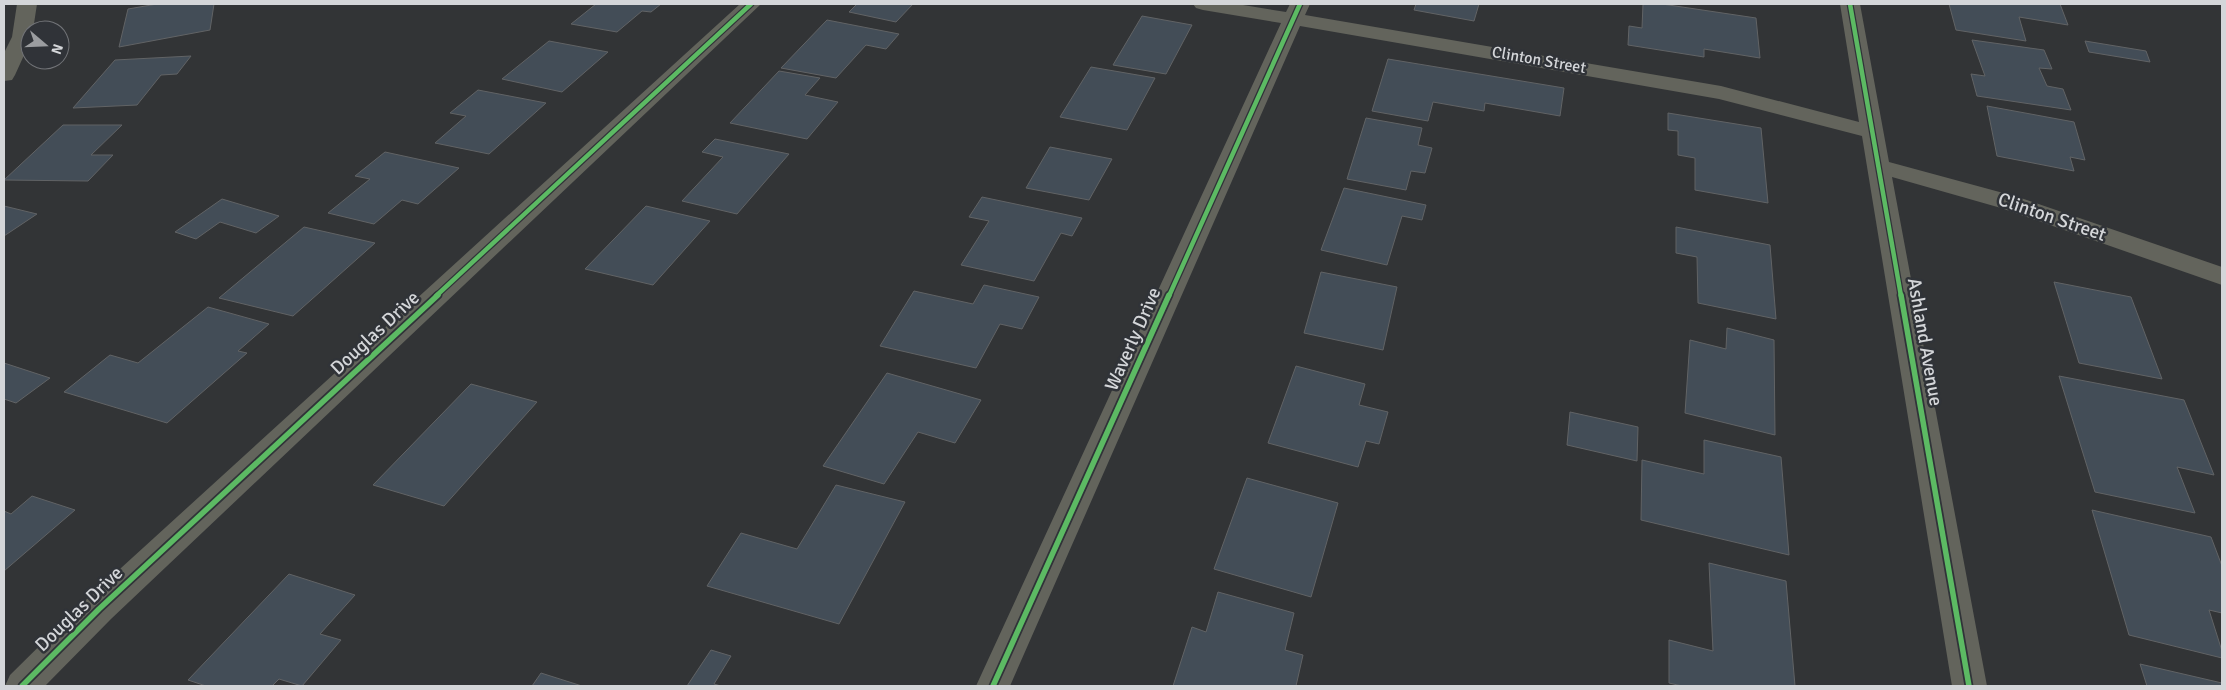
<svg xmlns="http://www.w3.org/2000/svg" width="2226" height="690" viewBox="0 0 2226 690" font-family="Signika,sans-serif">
	<rect width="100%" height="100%" fill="#323436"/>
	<g fill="#434d57" stroke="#616365">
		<path d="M157,4H214L210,30L119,47L128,9Z"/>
		<path d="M596,4H661L651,12L642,11L617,32L571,24Z"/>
		<path d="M857,4H913L896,22L849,12Z"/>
		<path d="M1416,4H1479L1474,21L1414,10Z"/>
		<path d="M1643,4H1662L1756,18L1760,58L1704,49V57L1628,45L1629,26L1642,28Z"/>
		<path d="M1949,4H2060L2068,25L2019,17L2026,41L1956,30Z"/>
		<path d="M1142,16L1192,25L1166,74L1113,65Z"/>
		<path d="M827,20L899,34L886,49L866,45L836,78L781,68Z"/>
		<path d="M1972,40L2044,50L2052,69L2039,68L2047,86L2063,89L2071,110L1977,96L1971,74L1985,76Z"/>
		<path d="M549,41L608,52L562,92L502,79Z"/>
		<path d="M2085,41L2146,51L2150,62L2089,52Z"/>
		<path d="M191,56L177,74L161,75L137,105L73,108L115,60Z"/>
		<path d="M1388,59L1564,88L1560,116L1485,103L1484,111L1433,102L1428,121L1372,111Z"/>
		<path d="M1091,67L1155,78L1127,130L1060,117Z"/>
		<path d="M779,71L820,78L805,95L838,102L807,139L730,123Z"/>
		<path d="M478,90L546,103L489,154L435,143L466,116L450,113Z"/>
		<path d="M1987,106L2074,122L2085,160L2070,157L2074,171L1997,156Z"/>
		<path d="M1668,113L1761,128L1768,203L1695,190V158L1678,155V131L1668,130Z"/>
		<path d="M1366,118L1422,128L1418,145L1432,148L1425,173L1411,171L1406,190L1347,179Z"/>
		<path d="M63,125H122L91,155H113L88,181L4,180Z"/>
		<path d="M715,139L789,154L737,214L682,201L723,157L702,152Z"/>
		<path d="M1050,147L1112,159L1089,200L1026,188Z"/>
		<path d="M385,152L459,168L418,204L402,200L374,224L328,213L370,179L355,176Z"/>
		<path d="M1344,188L1426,205L1422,220L1402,216L1387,265L1321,250Z"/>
		<path d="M982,197L1082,218L1072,236L1061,233L1034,281L961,265L989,221L969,217Z"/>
		<path d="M222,199L279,216L256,233L220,222L196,239L175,232Z"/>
		<path d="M4,206L37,214L4,236Z"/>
		<path d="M646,206L710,221L653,285L585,269Z"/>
		<path d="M304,227L375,243L293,316L219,298Z"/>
		<path d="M1676,227L1770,245L1776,319L1698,303L1697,257L1676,253Z"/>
		<path d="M1321,272L1397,287L1383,350L1304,333Z"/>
		<path d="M2054,282L2131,297L2162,379L2079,363Z"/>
		<path d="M984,285L1039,297L1022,329L1000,324L976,368L880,346L914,291L973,304Z"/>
		<path d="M208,307L269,324L238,351L247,353L167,423L64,392L110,355L138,363Z"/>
		<path d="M1727,328L1774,340L1775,435L1685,413L1690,340L1726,349Z"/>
		<path d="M4,363L50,378L16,403L4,399Z"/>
		<path d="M1296,366L1365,384L1359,405L1388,412L1379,444L1366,441L1358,467L1268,443Z"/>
		<path d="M887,373L981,400L955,443L918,432L884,484L823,466Z"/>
		<path d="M2059,376L2184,400L2214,475L2177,467L2195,513L2095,492Z"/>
		<path d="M471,384L537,402L444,506L373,485Z"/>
		<path d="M1570,412L1638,427L1637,461L1567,445Z"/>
		<path d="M1704,440L1781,457L1789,555L1641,520L1642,460L1704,474Z"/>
		<path d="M1247,478L1338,503L1311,597L1214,569Z"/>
		<path d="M836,485L905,502L839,624L707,586L741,533L797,549Z"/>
		<path d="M32,496L75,510L4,571V511L11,514Z"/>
		<path d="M2092,510L2211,537L2222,566V613L2209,610L2222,651V658L2129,635Z"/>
		<path d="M1709,563L1786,581L1795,686H1682L1669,683V640L1713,651Z"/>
		<path d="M289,574L355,595L320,634L341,640L302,686L279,679L272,686H206L188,680Z"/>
		<path d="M1218,592L1294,613L1285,650L1303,655L1296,686H1173L1192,627L1206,632Z"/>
		<path d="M711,650L731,656L714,684L721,686H687Z"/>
		<path d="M2140,664L2222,683V686H2147Z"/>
		<path d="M541,673L582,686H532Z"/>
	</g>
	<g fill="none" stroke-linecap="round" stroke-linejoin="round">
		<g fill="#63645c" fill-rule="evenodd">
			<path d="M17,4H37L33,30H30V42L15,75L12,80L4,81V53L12,37Z"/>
			<path d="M740,4H761L111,619L45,686H5L10,675L87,599Z"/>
			<path d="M1193,4H1237L1286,12L1290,4H1310L1305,15L1721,86L1859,122L1840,4H1860L1889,162L2018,197L2222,267V285L2001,208L1892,177L1987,686H1952L1862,136L1719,99L1300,26L1010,686H976L1281,23L1203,10L1196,8Z"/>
		</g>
		<defs>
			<g id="cycleway-far1">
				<path d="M1850,4L1901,296"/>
				<path d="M436,296L751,4"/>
				<path d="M1169,296L1300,4"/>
			</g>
			<g id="cycleway">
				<path d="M1901,295L1969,686"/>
				<path d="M22,686L99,609L438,295"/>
				<path d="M993,686L1169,295"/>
			</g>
		</defs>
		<use href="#cycleway-far1" stroke="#303338" stroke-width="7"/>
		<use href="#cycleway" stroke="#303338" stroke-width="9"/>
		<use href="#cycleway-far1" stroke="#5cba63" stroke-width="4.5"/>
		<use href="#cycleway" stroke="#5cba63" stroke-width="5.5"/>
	</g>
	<g text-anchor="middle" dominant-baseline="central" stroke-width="5" stroke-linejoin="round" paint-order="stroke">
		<g font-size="16" fill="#d4d6d9" stroke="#303338">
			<text transform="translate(1539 60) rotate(10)">Clinton Street</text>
		</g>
		<g font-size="19" fill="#d4d6d9" stroke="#303338">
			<text transform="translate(2052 217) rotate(19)">Clinton Street</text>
			<text transform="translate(375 333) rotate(-43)">Douglas Drive</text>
			<text transform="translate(1133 339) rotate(-66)">Waverly Drive</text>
			<text transform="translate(1925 342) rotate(80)">Ashland Avenue</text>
			<text transform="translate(79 609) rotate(-44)">Douglas Drive</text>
		</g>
	</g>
	<rect width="2226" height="690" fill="none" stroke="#d4d6d9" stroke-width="10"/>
	<g transform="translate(45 45) rotate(109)"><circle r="24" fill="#303338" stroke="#727478"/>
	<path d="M0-4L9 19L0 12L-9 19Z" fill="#9b9da0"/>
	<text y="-8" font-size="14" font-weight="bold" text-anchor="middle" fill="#d4d6d9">N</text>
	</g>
</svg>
